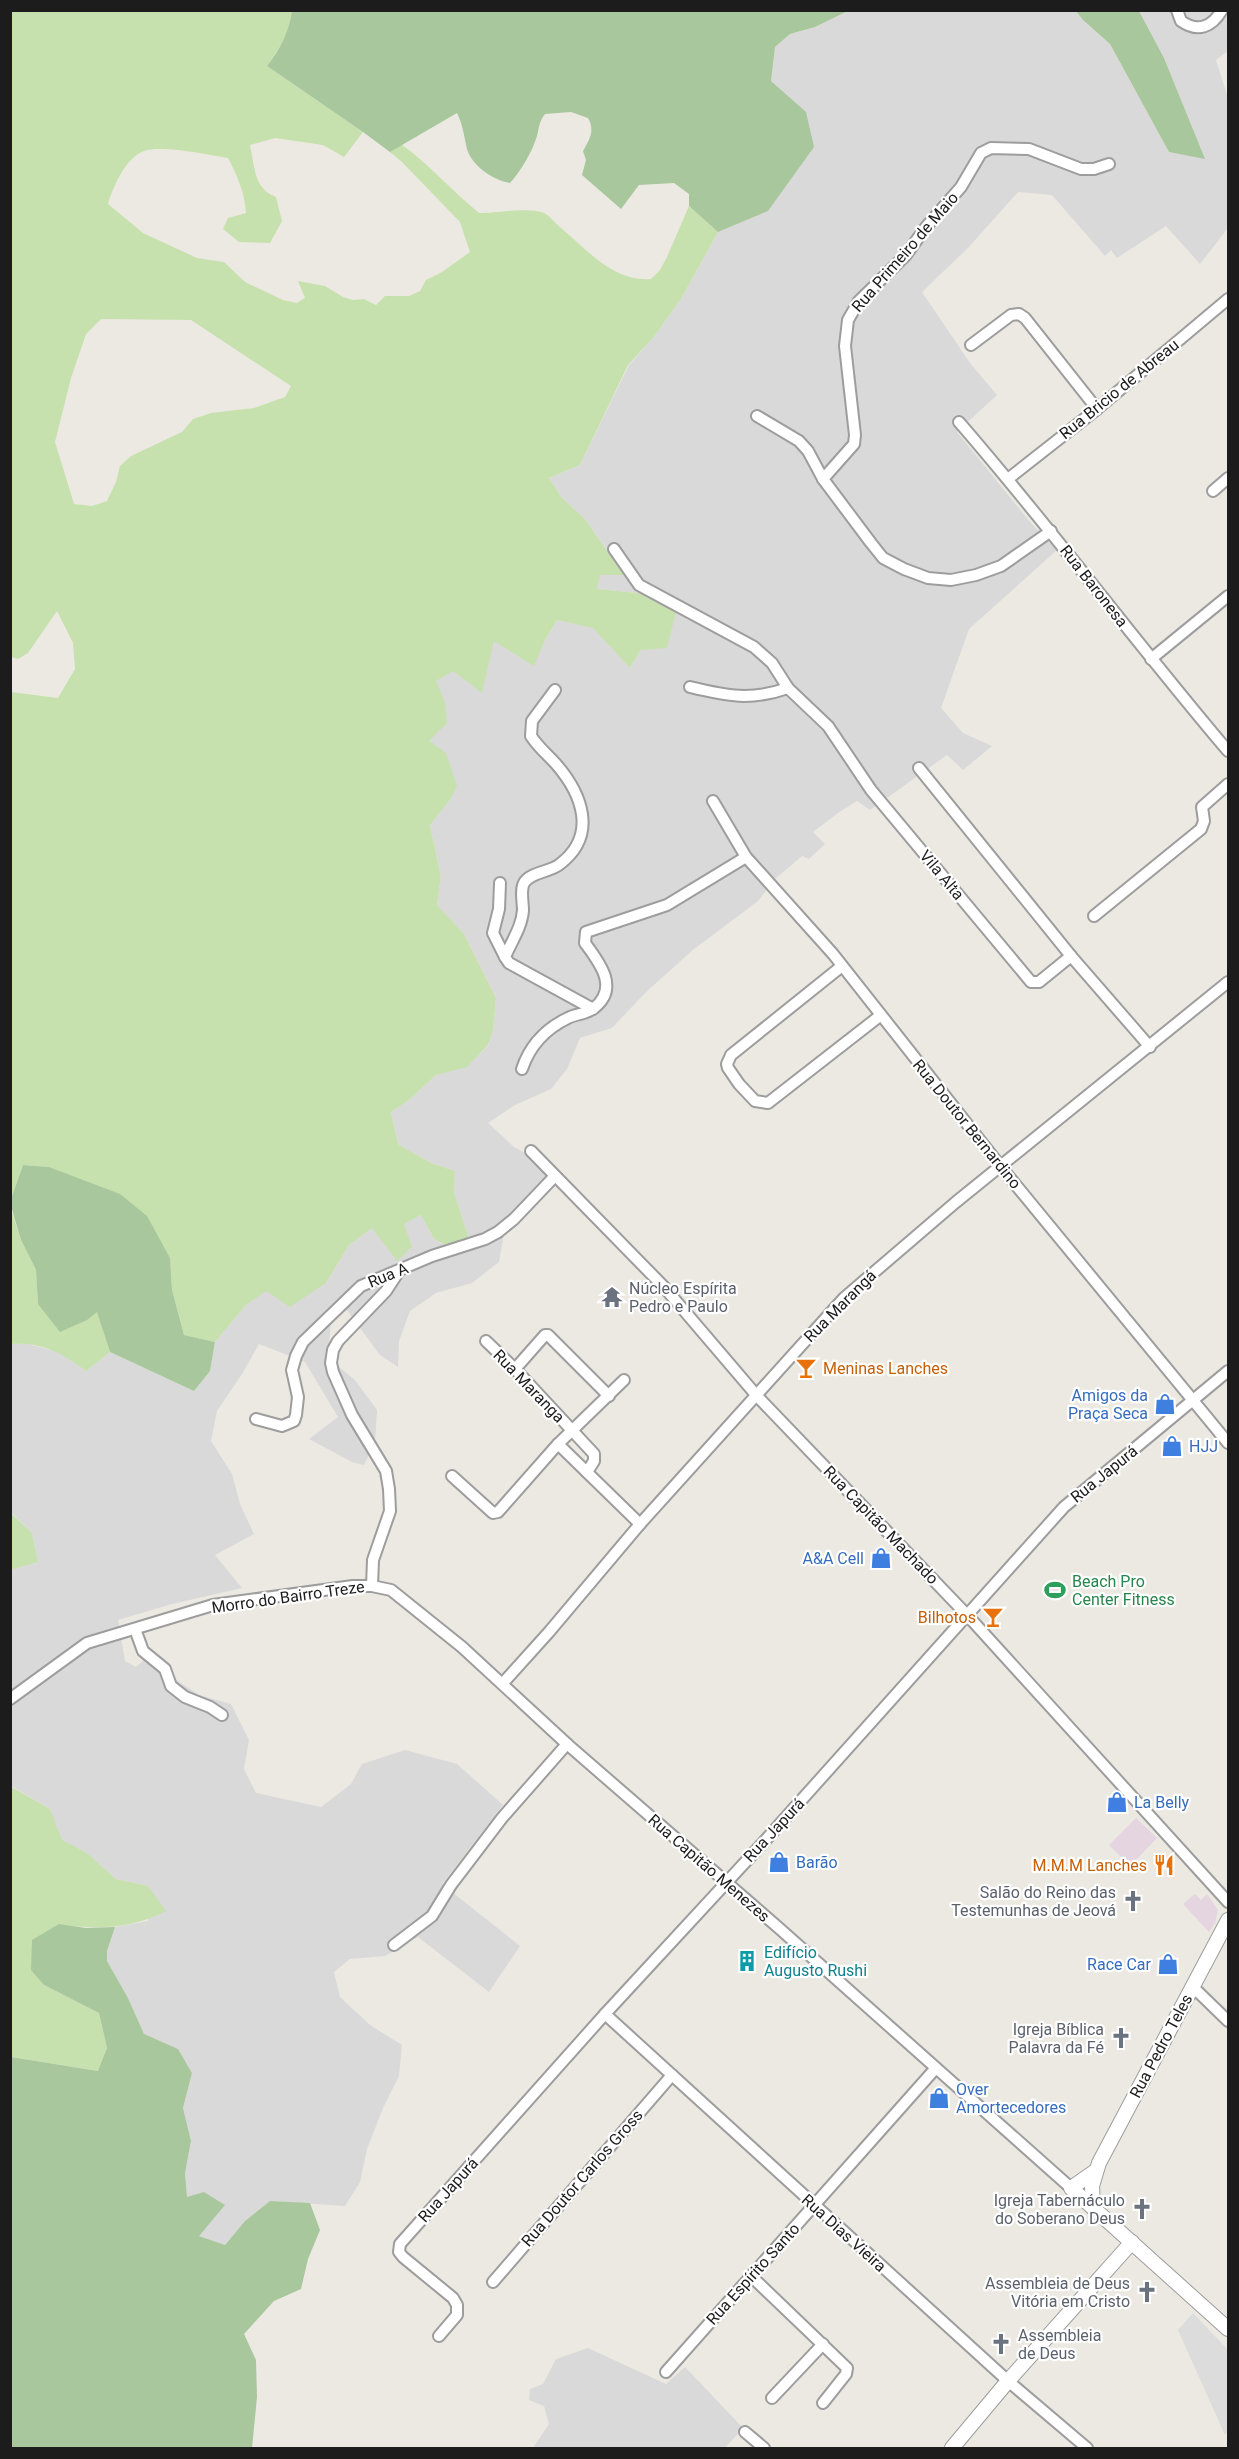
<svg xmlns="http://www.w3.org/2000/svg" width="1239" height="2459" viewBox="0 0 1239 2459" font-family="Roboto,sans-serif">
	<rect width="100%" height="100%" fill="#ece9e2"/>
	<g fill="#dad9d9">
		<path d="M848,11H1076L1083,20L1110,44L1169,152L1204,158L1164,58L1139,11H1228V51L1216,60L1228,98V228L1200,264L1166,226L1117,258L1111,250L1105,256L1052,195L1018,192L967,249L922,292L970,363L997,395L957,432L1031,523L1057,550L969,629L941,708L963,733L992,746L963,770L947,755L870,810L857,801L838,813L813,832L825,844L809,859L802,856L775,879L758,901L694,949L645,993L612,1028L580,1038L567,1069L551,1089L515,1105L488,1123L514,1147L532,1157L551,1178L507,1217L499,1262L472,1283L436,1293L410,1311L399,1341L398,1367L380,1355L341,1302L331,1321L328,1358L355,1380L377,1410L375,1442L364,1465L352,1462L309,1439L338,1417L305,1362L259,1344L242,1374L217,1411L211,1441L232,1474L240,1504L254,1534L215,1555L242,1588L172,1604L118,1620L125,1661L136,1667L145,1659L199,1695L231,1704L249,1740L244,1769L256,1793L321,1807L351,1784L362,1764L405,1750L457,1764L503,1805L442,1884L520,1946L489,1992L418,1937L385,1956L350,1959L334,1972L340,1997L370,2025L402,2045L399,2076L383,2108L367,2149L360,2182L345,2206L270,2201L245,2221L225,2245L199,2236L187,2197L185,2173L191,2141L183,2108L192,2073L177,2049L144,2035L128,1998L107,1961V1951L115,1927L148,1921V1886L116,1879L87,1853L61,1840L50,1809L11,1786V1570L38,1562L32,1533L11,1512V1344L24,1343L59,1352L86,1371L110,1352L194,1391L210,1371L215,1342L246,1305L266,1290L326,1283L349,1245L373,1227L403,1224L421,1215L434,1239L450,1247L469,1239L454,1192L455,1171L431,1163L398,1144L391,1112L409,1100L436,1075L467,1066L488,1046L493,1030L496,998L464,934L437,905L441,877L430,825L450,800L429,741L445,702L435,681L494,641L545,640L557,620L593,627L631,667L641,650L638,593L596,589L599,574H624L585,519L562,498L549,478L580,465L629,365L653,338L681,299L718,232L768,211L805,112L771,81L775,47L790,34L815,27Z"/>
		<path d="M588,2348L666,2384L685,2367L743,2428L725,2448H533L549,2424L544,2406L529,2400L530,2389L543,2384L556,2359Z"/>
	</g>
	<g fill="#e4d5e1">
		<path d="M1136,1818L1157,1838L1130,1866L1109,1845Z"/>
		<path d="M1195,1894L1201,1900L1207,1894L1218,1910L1215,1923L1209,1932L1183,1904Z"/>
	</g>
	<g fill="#c6e1ad" fill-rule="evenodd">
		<path d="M11,11H292C289,31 280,49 267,66L363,132L344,157L323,145L275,138L250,145C255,167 253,188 276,197L282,221L270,243L239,242L223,229L228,218L246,213C245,193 237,175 228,158C207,155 163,145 144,151C126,157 113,187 108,204L143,233L197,258L224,262L245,282L283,300L297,303L305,298L298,281L325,286L343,297L353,300L364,299L376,305L385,296H409L420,291L426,280L442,272L470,252L460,222L402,162L390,152L401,144C430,165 452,191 479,213C496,213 530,207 544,213C550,216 556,224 561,228C587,250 614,282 651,279L660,270L667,257L689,206L718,232L681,299L653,338L628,365L580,465L549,478L562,498L585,519L624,575H600L597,589L638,593L676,612L667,648L641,650L630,668L593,628L557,620L545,640L534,666L494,641L482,693L453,671L436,681L445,702L447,723L429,741L446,753L457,786L450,800L430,825L441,877L437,905L464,934L496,998L493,1030L488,1045L467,1067L436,1075L409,1100L391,1112L398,1144L431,1163L455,1171L454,1192L469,1239L450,1247L434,1239L421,1215L404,1224L412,1247L397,1261L372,1228L349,1245L326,1283L290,1307L266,1291L246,1305L215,1342L184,1335L172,1290L170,1258L80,1180L49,1167L23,1165L11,1199V692L58,698L75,669L73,643L57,611L28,653L18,659L11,657ZM101,319L191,320L291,386L285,397L254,408L211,413L193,419L182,432L131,456L120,466L116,482L107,501L92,506L74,504L55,442L71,378L86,334Z"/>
		<path d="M10,1206L21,1240L36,1270L38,1304L97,1311L110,1352L86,1371C61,1353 43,1342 11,1344Z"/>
		<path d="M10,1512L32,1533L38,1562L11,1570Z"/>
		<path d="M10,1786L50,1809L62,1840L87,1853L116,1879L148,1886L166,1911C132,1929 96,1930 59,1924L44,1985L99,2013L107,2048L99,2071L11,2057Z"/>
	</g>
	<g fill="#a8c79c">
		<path d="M292,11V10L848,11L815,27L790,34L775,47L771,81L806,112L814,147L768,211L718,232L689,206V194L674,183L639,185L621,209L582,175L586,160L583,151C590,139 595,130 588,118L571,112L545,114C539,122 539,127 537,136C532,152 521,171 510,183C493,180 472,166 467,149C464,136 463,125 457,113L390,152L363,132L267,66C280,50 289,31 292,11Z"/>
		<path d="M1076,11H1139L1164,58L1205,159L1169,152L1110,44L1083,20Z"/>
		<path d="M23,1165L49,1167L120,1194L147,1216L170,1258L172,1290L184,1335L215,1342L210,1371L194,1391L110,1352L97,1312L87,1320L60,1332L38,1304L36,1270L21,1240L11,1206V1199Z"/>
		<path d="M59,1924L86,1928L115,1927L107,1951V1961L128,1998L144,2034L178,2049L192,2073L183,2108L191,2141L185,2173L187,2197L204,2192L225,2205L199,2236L225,2245L245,2221L270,2201L310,2203L320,2230L308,2259L301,2289L274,2301L244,2334L256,2360L257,2397L252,2448H11V2057L98,2071L107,2048L99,2013L44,1985L31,1970L32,1940Z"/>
	</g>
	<path fill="#dcdcdc" d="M1193,2313L1228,2350V2431L1225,2435L1178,2330Z"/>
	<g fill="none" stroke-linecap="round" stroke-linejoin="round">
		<defs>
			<g id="minor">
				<path d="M1177,10L1181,21C1198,33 1212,27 1222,10"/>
				<path d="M971,345L1011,315L1019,314L1025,318L1097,409"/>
				<path d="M757,416L799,441L808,451L823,479L871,543L883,558L904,569L928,578L951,580L976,575L1001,566L1051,531"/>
				<path d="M959,422C1052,529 1136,643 1228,751"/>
				<path d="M823,479L854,444L855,435L845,346L848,320L859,301L906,255L926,227L961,187L981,153L991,148L1029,149L1081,169H1094L1109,164"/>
				<path d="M1008,479L1097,409L1228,299"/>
				<path d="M1213,491L1228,478"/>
				<path d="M614,549L639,585L754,647L772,663L788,688L828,726L871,790L1031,982H1039L1071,956"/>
				<path d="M1151,659L1228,596"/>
				<path d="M690,687C727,696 751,701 788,688"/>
				<path d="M555,690L532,721L531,736C538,747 547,754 556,764C582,794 598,835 560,864C551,872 530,872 524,883C520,890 523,902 523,910C522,927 511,942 505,957L509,963L593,1009"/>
				<path d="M919,768L1071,956L1150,1047"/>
				<path d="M713,801L746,857L833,954L1001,1167L1228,1443"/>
				<path d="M500,883L499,909L493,933L505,957"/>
				<path d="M1094,916L1201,829L1204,821L1202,807L1228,784"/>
				<path d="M842,966L731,1055L727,1064L728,1068L739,1084L755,1101L768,1103L881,1015"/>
				<path d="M522,1069C530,1045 545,1029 568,1018C575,1014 587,1014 594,1008C620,988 599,962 585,943L586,932L667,905L746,857"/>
				<path d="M531,1151L664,1287L757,1396L968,1616L1228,1902"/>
				<path d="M486,1341L515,1369L594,1454V1461L587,1472"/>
				<path d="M515,1369L545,1335H548L609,1396"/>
				<path d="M256,1419L282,1426L294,1421L296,1415L298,1397L292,1370L296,1356L303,1342L361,1286L432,1256L485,1239L498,1232L514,1219L554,1177"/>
				<path d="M558,1444L640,1524"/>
				<path d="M452,1476L493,1513L498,1512L558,1444L624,1380"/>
				<path d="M372,1586L373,1560L390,1511L389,1489L386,1471L352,1415L333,1372L331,1363L333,1350L338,1341L386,1291L399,1271"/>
				<path d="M135,1629L143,1651L165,1669L171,1686L185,1697L210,1707L222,1715"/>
				<path d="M503,1683L549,1632L640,1524L844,1298L956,1202L1228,982"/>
				<path d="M10,1699L87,1643L213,1605L353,1586H372L391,1590L462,1647L567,1744L780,1929L1071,2188"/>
				<path d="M394,1945L432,1916L451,1885L502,1818L567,1744"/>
				<path d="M1193,1987L1228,2021"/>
				<path d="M605,2014L1008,2381L1087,2448"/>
				<path d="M751,2276L847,2368L846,2374L823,2403"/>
				<path d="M493,2282L672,2075"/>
				<path d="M439,2336L457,2315V2305L453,2298L403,2257L399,2252L400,2244L605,2014L762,1844L1064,1507L1228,1371"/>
				<path d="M666,2372L935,2069"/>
				<path d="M772,2398L823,2344"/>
				<path d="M745,2432L764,2448"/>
			</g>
			<g id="tertiary">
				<path d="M1094,2172L1071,2188L1228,2329"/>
				<path d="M1093,2207L1092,2186L1099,2163L1228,1920"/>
				<path d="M952,2448L1008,2381L1132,2242"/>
			</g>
		</defs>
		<use href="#minor" stroke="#9d9d9d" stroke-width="14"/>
		<use href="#tertiary" stroke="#9d9d9d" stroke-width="16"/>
		<use href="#minor" stroke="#fff" stroke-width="10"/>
		<use href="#tertiary" stroke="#fff" stroke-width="14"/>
	</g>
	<defs>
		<symbol id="temple-bare" viewBox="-9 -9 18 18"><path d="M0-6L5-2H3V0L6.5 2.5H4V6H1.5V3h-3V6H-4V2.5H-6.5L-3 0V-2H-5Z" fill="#6b7280" stroke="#fff" stroke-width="2.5" paint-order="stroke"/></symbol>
		<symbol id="bar-bare" viewBox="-9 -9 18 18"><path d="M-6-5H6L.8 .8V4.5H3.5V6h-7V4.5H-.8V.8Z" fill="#e8710a" stroke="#fff" stroke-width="2.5" paint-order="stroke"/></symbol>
		<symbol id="shop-bare" viewBox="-9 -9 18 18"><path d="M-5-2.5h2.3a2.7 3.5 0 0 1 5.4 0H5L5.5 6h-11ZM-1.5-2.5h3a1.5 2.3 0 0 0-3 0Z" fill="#3f7fe0" stroke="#fff" stroke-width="2.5" paint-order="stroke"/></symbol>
		<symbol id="stadium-bare" viewBox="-9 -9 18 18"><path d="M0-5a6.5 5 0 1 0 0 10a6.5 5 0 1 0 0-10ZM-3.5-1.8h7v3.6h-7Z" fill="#2e9e5b" stroke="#fff" stroke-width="2.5" paint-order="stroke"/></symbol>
		<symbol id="restaurant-bare" viewBox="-9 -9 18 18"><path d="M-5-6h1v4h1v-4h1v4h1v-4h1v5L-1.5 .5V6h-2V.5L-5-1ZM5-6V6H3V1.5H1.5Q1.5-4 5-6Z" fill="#e8710a" stroke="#fff" stroke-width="2.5" paint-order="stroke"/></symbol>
		<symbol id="church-bare" viewBox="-9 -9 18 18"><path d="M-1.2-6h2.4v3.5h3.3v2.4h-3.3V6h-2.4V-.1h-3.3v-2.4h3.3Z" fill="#6b7280" stroke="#fff" stroke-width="2.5" paint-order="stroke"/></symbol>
		<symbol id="building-bare" viewBox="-9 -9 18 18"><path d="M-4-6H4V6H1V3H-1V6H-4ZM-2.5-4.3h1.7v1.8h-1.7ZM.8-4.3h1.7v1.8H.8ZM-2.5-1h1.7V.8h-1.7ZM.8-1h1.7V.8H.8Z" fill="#0f9aa8" stroke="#fff" stroke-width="2.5" paint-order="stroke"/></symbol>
	</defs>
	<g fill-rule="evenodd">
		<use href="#temple-bare" x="597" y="1282" width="30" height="30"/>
		<use href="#bar-bare" x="791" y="1353" width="30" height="30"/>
		<use href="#shop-bare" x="1150" y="1389" width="30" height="30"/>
		<use href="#shop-bare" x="1157" y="1431" width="30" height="30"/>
		<use href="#shop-bare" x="866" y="1543" width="30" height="30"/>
		<use href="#stadium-bare" x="1040" y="1575" width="30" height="30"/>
		<use href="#bar-bare" x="978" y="1602" width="30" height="30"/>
		<use href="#shop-bare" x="1102" y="1787" width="30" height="30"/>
		<use href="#shop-bare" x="764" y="1847" width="30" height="30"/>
		<use href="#restaurant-bare" x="1149" y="1850" width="30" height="30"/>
		<use href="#church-bare" x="1118" y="1886" width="30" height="30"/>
		<use href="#building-bare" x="732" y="1946" width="30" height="30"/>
		<use href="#shop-bare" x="1153" y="1949" width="30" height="30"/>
		<use href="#church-bare" x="1106" y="2023" width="30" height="30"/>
		<use href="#shop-bare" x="924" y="2083" width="30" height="30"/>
		<use href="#church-bare" x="1127" y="2194" width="30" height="30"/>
		<use href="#church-bare" x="1132" y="2277" width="30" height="30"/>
		<use href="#church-bare" x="986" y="2329" width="30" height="30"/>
	</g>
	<g text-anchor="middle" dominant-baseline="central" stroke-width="4.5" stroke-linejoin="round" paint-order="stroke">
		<g font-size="16" fill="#1c1c1c" stroke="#fff">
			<text transform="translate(905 252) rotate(-49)">Rua Primeiro de Maio</text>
			<text transform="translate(1119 389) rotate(-39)">Rua Bricio de Abreau</text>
			<text transform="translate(1094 586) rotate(52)">Rua Baronesa</text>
			<text transform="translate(942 875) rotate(50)">Vila Alta</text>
			<text transform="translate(967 1124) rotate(51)">Rua Doutor Bernardino</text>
			<text transform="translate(388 1275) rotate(-22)">Rua A</text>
			<text transform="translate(840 1306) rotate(-45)">Rua Marangá</text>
			<text transform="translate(529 1386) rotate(46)">Rua Maranga</text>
			<text transform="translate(1104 1474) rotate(-39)">Rua Japurá</text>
			<text transform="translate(881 1525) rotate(46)">Rua Capitão Machado</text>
			<text transform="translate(288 1597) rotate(-8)">Morro do Bairro Treze</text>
			<text transform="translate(774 1830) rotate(-47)">Rua Japurá</text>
			<text transform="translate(709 1868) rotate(41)">Rua Capitão Menezes</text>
			<text transform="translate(1161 2046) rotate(-62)">Rua Pedro Teles</text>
			<text transform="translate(582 2178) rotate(-49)">Rua Doutor Carlos Gross</text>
			<text transform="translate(448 2190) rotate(-48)">Rua Japurá</text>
			<text transform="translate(844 2233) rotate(42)">Rua Dias Vieira</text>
			<text transform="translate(753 2274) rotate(-48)">Rua Espírito Santo</text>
		</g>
		<g font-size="16" fill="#5b616d" stroke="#fff" text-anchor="end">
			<text x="629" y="1288" text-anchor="start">Núcleo Espírita<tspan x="629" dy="18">Pedro e Paulo</tspan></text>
			<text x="1116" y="1892">Salão do Reino das<tspan x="1116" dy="18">Testemunhas de Jeová</tspan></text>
			<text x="1104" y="2029">Igreja Bíblica<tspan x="1104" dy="18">Palavra da Fé</tspan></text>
			<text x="1125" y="2200">Igreja Tabernáculo<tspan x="1125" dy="18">do Soberano Deus</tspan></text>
			<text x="1130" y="2283">Assembleia de Deus<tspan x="1130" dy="18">Vitória em Cristo</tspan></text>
			<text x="1018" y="2335" text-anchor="start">Assembleia<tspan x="1018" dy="18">de Deus</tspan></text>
		</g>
		<g font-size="16" fill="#c56008" stroke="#fff" text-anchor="end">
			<text x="823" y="1368" text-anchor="start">Meninas Lanches</text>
			<text x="976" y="1617">Bilhotos</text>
			<text x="1147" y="1865">M.M.M Lanches</text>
		</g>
		<g font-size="16" fill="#366cbe" stroke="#fff" text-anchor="start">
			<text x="1148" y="1395" text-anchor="end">Amigos da<tspan x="1148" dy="18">Praça Seca</tspan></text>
			<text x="1189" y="1446">HJJ</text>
			<text x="864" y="1558" text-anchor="end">A&amp;A Cell</text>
			<text x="1134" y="1802">La Belly</text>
			<text x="796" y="1862">Barão</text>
			<text x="1151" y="1964" text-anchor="end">Race Car</text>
			<text x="956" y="2089">Over<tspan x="956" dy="18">Amortecedores</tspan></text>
		</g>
		<g font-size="16" fill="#27864d" stroke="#fff" text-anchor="start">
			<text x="1072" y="1581">Beach Pro<tspan x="1072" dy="18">Center Fitness</tspan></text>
		</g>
		<g font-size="16" fill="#0d838f" stroke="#fff" text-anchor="start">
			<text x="764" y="1952">Edifício<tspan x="764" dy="18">Augusto Rushi</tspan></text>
		</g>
	</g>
	<rect width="1239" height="2459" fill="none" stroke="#1c1c1c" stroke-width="24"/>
</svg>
